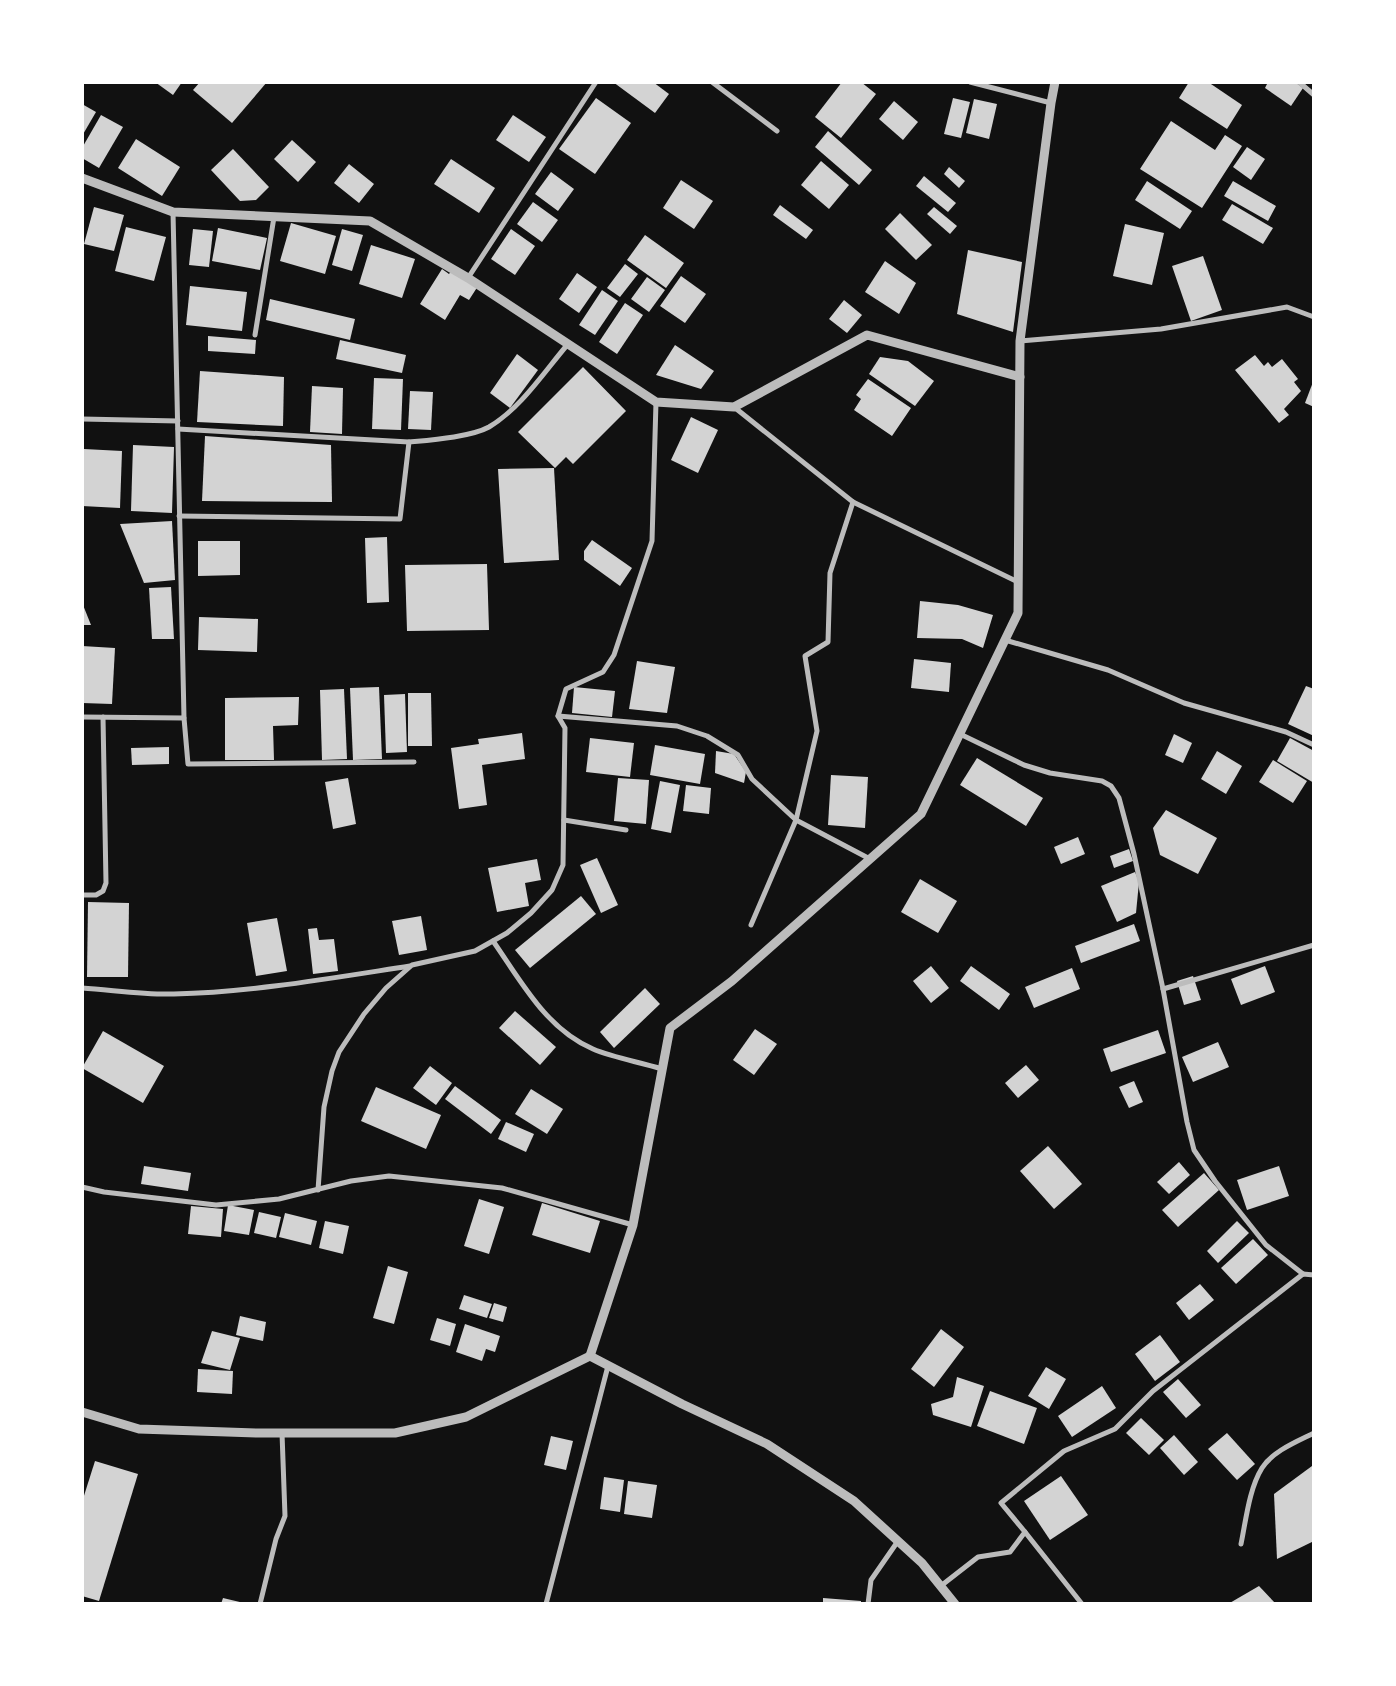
<svg xmlns="http://www.w3.org/2000/svg" width="1396" height="1686" viewBox="0 0 1396 1686" font-family="'Archivo Narrow',sans-serif">
	<rect width="100%" height="100%" fill="#111"/>
	<g fill="#d3d3d3">
		<path d="M155,82H182L173,95Z"/>
		<path d="M200,82H267L232,123L193,90Z"/>
		<path d="M613,82H653L669,94L655,113Z"/>
		<path d="M842,82H861L876,94L841,138L815,117Z"/>
		<path d="M1189,82H1208L1242,105L1227,129L1179,98Z"/>
		<path d="M1268,82H1295L1303,88L1291,106L1265,88Z"/>
		<path d="M596,98L631,123L595,174L559,149Z"/>
		<path d="M953,98L970,102L961,138L944,134Z"/>
		<path d="M974,99L997,104L989,139L966,133Z"/>
		<path d="M894,101L918,122L903,140L879,119Z"/>
		<path d="M82,104L96,112L82,136Z"/>
		<path d="M101,115L123,127L99,168L82,158V148Z"/>
		<path d="M513,115L546,137L529,162L496,140Z"/>
		<path d="M1171,121L1215,150L1225,135L1242,146L1202,208L1140,169Z"/>
		<path d="M828,131L872,170L859,185L815,147Z"/>
		<path d="M136,139L180,167L162,196L118,168Z"/>
		<path d="M292,140L316,162L298,182L274,159Z"/>
		<path d="M1247,147L1265,159L1251,180L1233,167Z"/>
		<path d="M233,149L269,187L256,200L240,201L211,170Z"/>
		<path d="M451,159L495,188L479,213L434,184Z"/>
		<path d="M821,161L849,185L829,209L801,185Z"/>
		<path d="M349,164L374,184L359,203L334,183Z"/>
		<path d="M949,167L965,181L959,188L944,174Z"/>
		<path d="M551,172L574,189L558,211L535,194Z"/>
		<path d="M924,176L956,203L948,212L916,186Z"/>
		<path d="M681,180L713,201L694,229L663,208Z"/>
		<path d="M1147,181L1192,211L1180,229L1135,200Z"/>
		<path d="M1233,181L1276,206L1268,221L1224,196Z"/>
		<path d="M533,202L558,220L542,242L517,224Z"/>
		<path d="M1232,204L1273,228L1263,244L1222,220Z"/>
		<path d="M780,205L813,230L806,239L773,215Z"/>
		<path d="M94,207L124,215L114,251L84,244Z"/>
		<path d="M934,207L957,226L950,234L927,214Z"/>
		<path d="M900,213L932,245L916,260L885,229Z"/>
		<path d="M291,223L336,236L325,274L280,261Z"/>
		<path d="M1125,224L1164,233L1152,285L1113,276Z"/>
		<path d="M126,227L166,237L154,281L115,271Z"/>
		<path d="M218,228L267,238L260,270L212,261Z"/>
		<path d="M193,229L213,231L209,267L189,265Z"/>
		<path d="M342,229L363,235L352,271L332,265Z"/>
		<path d="M511,229L535,246L515,275L491,259Z"/>
		<path d="M645,235L684,263L666,288L627,260Z"/>
		<path d="M371,245L415,259L402,298L359,284Z"/>
		<path d="M968,250L1022,262L1013,332L957,314Z"/>
		<path d="M1203,256L1222,310L1191,321L1172,266Z"/>
		<path d="M885,261L916,283L899,314L865,292Z"/>
		<path d="M625,264L638,274L620,297L607,288Z"/>
		<path d="M442,269L449,274L452,270L478,286L469,300L460,295L445,320L420,304Z"/>
		<path d="M577,273L597,287L579,313L559,299Z"/>
		<path d="M681,276L706,294L685,323L660,306Z"/>
		<path d="M647,277L665,290L649,312L631,299Z"/>
		<path d="M190,286L247,292L242,331L186,325Z"/>
		<path d="M602,290L618,301L595,335L579,325Z"/>
		<path d="M270,299L355,319L350,340L266,320Z"/>
		<path d="M844,300L862,315L847,333L829,319Z"/>
		<path d="M625,303L643,315L617,354L599,342Z"/>
		<path d="M208,336L256,340L255,354L208,351Z"/>
		<path d="M340,340L406,355L402,373L336,359Z"/>
		<path d="M675,345L714,371L701,389L656,375Z"/>
		<path d="M517,354L538,370L510,408L490,393Z"/>
		<path d="M1255,355L1264,366L1268,362L1272,367L1282,359L1298,379L1294,382L1301,391L1284,409L1289,415L1279,423L1235,370Z"/>
		<path d="M880,357L908,361L934,381L915,406L869,374Z"/>
		<path d="M583,367L626,411L573,464L566,457L555,468L518,432Z"/>
		<path d="M200,371L284,377L283,426L197,422Z"/>
		<path d="M374,378L403,379L401,430L372,429Z"/>
		<path d="M868,379L911,408L892,436L854,410L861,399L856,395Z"/>
		<path d="M1313,382H1314V407L1305,403Z"/>
		<path d="M312,386L343,388L342,434L310,432Z"/>
		<path d="M410,391L433,392L431,430L408,429Z"/>
		<path d="M691,417L718,430L698,473L671,460Z"/>
		<path d="M205,436L331,445L332,502L202,501Z"/>
		<path d="M133,445L174,447L172,513L131,511Z"/>
		<path d="M84,449L122,451L120,508L82,506Z"/>
		<path d="M554,468L559,560L504,563L498,469Z"/>
		<path d="M172,521L175,580L144,583L120,524Z"/>
		<path d="M387,537L389,602L367,603L365,538Z"/>
		<path d="M592,540L632,568L620,586L584,560V551Z"/>
		<path d="M198,541H240V575L198,576Z"/>
		<path d="M487,564L489,630L407,631L405,565Z"/>
		<path d="M171,587L174,639H152L149,588Z"/>
		<path d="M920,601L958,605L993,615L983,648L962,639L917,638Z"/>
		<path d="M83,605L91,625H83Z"/>
		<path d="M199,617L258,619L257,652L198,650Z"/>
		<path d="M82,646L115,648L112,704L82,703Z"/>
		<path d="M914,659L951,663L949,692L911,688Z"/>
		<path d="M637,661L675,667L667,713L629,709Z"/>
		<path d="M1306,686L1314,689V736L1288,724Z"/>
		<path d="M379,687L382,759L353,760L350,688Z"/>
		<path d="M574,687L615,691L612,717L572,713Z"/>
		<path d="M344,689L347,759L322,760L320,690Z"/>
		<path d="M408,693H431L432,746H408Z"/>
		<path d="M405,694L407,752L386,753L384,695Z"/>
		<path d="M299,697L298,725L273,726L274,760H225V698Z"/>
		<path d="M522,733L525,759L482,765L487,805L459,809L451,748L479,744L478,739Z"/>
		<path d="M1174,734L1192,743L1183,763L1165,755Z"/>
		<path d="M590,738L634,743L630,777L586,772Z"/>
		<path d="M1290,738L1314,751V783L1277,761Z"/>
		<path d="M655,745L705,754L700,784L650,775Z"/>
		<path d="M169,747V764L132,765L131,748Z"/>
		<path d="M716,751L734,754L746,772L744,783L715,773Z"/>
		<path d="M1217,751L1242,766L1226,794L1201,779Z"/>
		<path d="M977,758L1043,798L1026,826L960,785Z"/>
		<path d="M1273,760L1307,781L1293,803L1259,782Z"/>
		<path d="M831,775L868,777L865,828L828,825Z"/>
		<path d="M348,778L356,824L333,829L325,782Z"/>
		<path d="M618,778L649,780L646,824L614,821Z"/>
		<path d="M660,781L680,785L671,833L651,829Z"/>
		<path d="M686,785L711,788L709,814L683,811Z"/>
		<path d="M1166,810L1217,838L1198,874L1160,855L1153,828Z"/>
		<path d="M1078,837L1085,854L1061,864L1054,847Z"/>
		<path d="M1129,849L1133,861L1114,868L1110,856Z"/>
		<path d="M597,858L618,905L601,913L580,865Z"/>
		<path d="M537,859L541,880L525,883L529,906L497,912L488,868Z"/>
		<path d="M1135,872L1139,882L1136,913L1117,922L1101,886Z"/>
		<path d="M920,879L957,901L938,933L901,912Z"/>
		<path d="M581,896L596,914L530,968L515,950Z"/>
		<path d="M88,902L129,903L128,977H87Z"/>
		<path d="M421,916L427,950L399,955L392,921Z"/>
		<path d="M277,918L287,971L256,976L247,923Z"/>
		<path d="M1134,924L1140,941L1081,963L1075,946Z"/>
		<path d="M317,928L319,940L334,939L338,971L313,974L308,929Z"/>
		<path d="M931,966L949,988L931,1003L913,981Z"/>
		<path d="M971,966L1010,994L999,1010L960,981Z"/>
		<path d="M1265,966L1275,992L1241,1005L1231,979Z"/>
		<path d="M1072,968L1080,989L1034,1008L1025,987Z"/>
		<path d="M1193,976L1201,1000L1184,1005L1177,981Z"/>
		<path d="M645,988L660,1004L614,1048L600,1032Z"/>
		<path d="M515,1011L556,1047L540,1065L499,1028Z"/>
		<path d="M755,1029L777,1044L754,1075L733,1060Z"/>
		<path d="M1158,1030L1166,1053L1111,1072L1103,1049Z"/>
		<path d="M103,1031L164,1066L143,1103L82,1068Z"/>
		<path d="M1218,1042L1229,1067L1193,1082L1182,1057Z"/>
		<path d="M1026,1065L1039,1080L1018,1098L1005,1083Z"/>
		<path d="M430,1066L452,1083L436,1105L413,1088Z"/>
		<path d="M1134,1081L1143,1102L1129,1108L1119,1087Z"/>
		<path d="M455,1086L501,1120L491,1134L445,1099Z"/>
		<path d="M376,1087L441,1115L426,1149L361,1121Z"/>
		<path d="M531,1089L563,1109L547,1134L515,1114Z"/>
		<path d="M506,1122L534,1134L526,1152L498,1139Z"/>
		<path d="M1048,1146L1082,1184L1054,1209L1020,1171Z"/>
		<path d="M1179,1162L1190,1175L1169,1194L1157,1182Z"/>
		<path d="M144,1166L191,1173L188,1191L141,1184Z"/>
		<path d="M1279,1166L1289,1196L1247,1210L1237,1180Z"/>
		<path d="M1204,1173L1219,1190L1178,1227L1162,1210Z"/>
		<path d="M479,1199L504,1207L489,1254L464,1246Z"/>
		<path d="M542,1203L600,1221L590,1253L532,1235Z"/>
		<path d="M228,1205L254,1210L249,1235L224,1231Z"/>
		<path d="M191,1206L223,1209L221,1237L188,1234Z"/>
		<path d="M259,1212L281,1217L276,1238L254,1233Z"/>
		<path d="M285,1213L317,1221L311,1245L279,1237Z"/>
		<path d="M325,1221L349,1226L343,1254L319,1248Z"/>
		<path d="M1237,1221L1249,1233L1218,1263L1207,1251Z"/>
		<path d="M1253,1239L1268,1255L1236,1284L1221,1268Z"/>
		<path d="M388,1266L408,1272L394,1324L373,1318Z"/>
		<path d="M1200,1284L1214,1300L1189,1320L1176,1303Z"/>
		<path d="M464,1295L492,1304L487,1318L459,1309Z"/>
		<path d="M494,1303L507,1307L503,1322L489,1318Z"/>
		<path d="M240,1316L266,1322L263,1341L236,1335Z"/>
		<path d="M437,1318L456,1324L450,1346L430,1340Z"/>
		<path d="M465,1324L500,1336L495,1352L486,1349L482,1361L456,1352Z"/>
		<path d="M941,1329L964,1347L934,1387L911,1369Z"/>
		<path d="M212,1331L240,1338L230,1370L201,1363Z"/>
		<path d="M1160,1335L1180,1362L1155,1381L1135,1354Z"/>
		<path d="M1046,1367L1066,1379L1049,1409L1028,1396Z"/>
		<path d="M198,1369L233,1371L232,1394L197,1392Z"/>
		<path d="M957,1377L984,1386L971,1427L933,1415L931,1404L953,1397Z"/>
		<path d="M1178,1379L1201,1405L1186,1418L1163,1392Z"/>
		<path d="M1102,1386L1116,1408L1072,1437L1058,1416Z"/>
		<path d="M990,1391L1037,1408L1024,1444L977,1426Z"/>
		<path d="M1141,1418L1164,1440L1149,1455L1126,1433Z"/>
		<path d="M1227,1433L1255,1464L1237,1480L1208,1449Z"/>
		<path d="M1174,1435L1198,1462L1184,1475L1160,1448Z"/>
		<path d="M551,1436L573,1441L566,1470L544,1465Z"/>
		<path d="M95,1461L138,1474L99,1601L82,1596V1502Z"/>
		<path d="M1312,1466L1314,1541L1277,1559L1274,1494Z"/>
		<path d="M1061,1476L1088,1515L1050,1540L1024,1501Z"/>
		<path d="M604,1477L624,1480L620,1512L600,1509Z"/>
		<path d="M628,1481L657,1485L652,1518L624,1514Z"/>
		<path d="M1259,1586L1276,1604H1228Z"/>
		<path d="M223,1598L244,1603V1604H221Z"/>
		<path d="M823,1598L861,1601V1604H823Z"/>
	</g>
	<g fill="none" stroke-linecap="round" stroke-linejoin="round">
		<g stroke="#bcbcbc" stroke-width="5">
			<path d="M712,82L777,131"/>
			<path d="M970,82L1051,103"/>
			<path d="M1299,82L1314,95"/>
			<path d="M468,278L596,82"/>
			<path d="M255,335L274,217"/>
			<path d="M1020,341L1161,329L1287,307L1314,317"/>
			<path d="M734,407L853,502L1018,582"/>
			<path d="M82,419L178,421"/>
			<path d="M178,429L409,442C430,440 471,437 489,427C521,408 544,372 568,344"/>
			<path d="M179,516L400,519L409,442"/>
			<path d="M1005,640L1108,670L1184,703L1286,732L1314,745"/>
			<path d="M558,716L677,726L707,736L738,755L752,779L796,820L870,859"/>
			<path d="M82,717L184,718L173,212"/>
			<path d="M184,718L188,764L414,762"/>
			<path d="M960,734L1024,765L1050,773L1102,781L1111,786L1119,798L1134,854L1163,989L1187,1122L1194,1150L1215,1181L1266,1245L1303,1274"/>
			<path d="M564,820L626,830"/>
			<path d="M82,895H96L103,891L106,883L103,717"/>
			<path d="M751,925L796,820L817,731L805,656L828,642L830,573L853,502"/>
			<path d="M493,941C521,981 546,1029 593,1049C614,1058 640,1062 662,1069"/>
			<path d="M82,988C113,990 144,995 174,994C253,992 332,978 410,966"/>
			<path d="M1163,989L1314,945"/>
			<path d="M82,1187L104,1192L216,1205L279,1199L351,1181L389,1176L502,1188L633,1225"/>
			<path d="M318,1190L324,1107L332,1071L339,1052L364,1014L386,988L412,965L475,951L507,933L531,913L552,890L563,865L565,728L558,716L566,689L603,672L614,655L652,541L656,402"/>
			<path d="M1025,1532L1082,1604"/>
			<path d="M1241,1544C1246,1520 1249,1489 1262,1468C1273,1451 1296,1442 1314,1433"/>
			<path d="M942,1585L978,1557L1010,1552L1025,1532L1001,1503L1064,1451L1115,1429L1153,1391L1303,1274L1314,1275"/>
			<path d="M260,1604L276,1539L285,1516L282,1433"/>
			<path d="M546,1604L608,1366"/>
			<path d="M868,1604L871,1580L898,1541"/>
		</g>
		<g stroke="#bcbcbc" stroke-width="9">
			<path d="M82,178L173,212L370,221L468,278L656,402L734,407L867,335L1020,377"/>
			<path d="M590,1356L633,1225L670,1028L732,981L921,814L1018,613L1020,341L1051,103L1055,82"/>
			<path d="M590,1356L682,1404L767,1444L854,1501L922,1563L955,1604"/>
			<path d="M82,1412L139,1429L257,1433H395L466,1417L590,1356"/>
		</g>
	</g>
	<rect width="1396" height="1686" fill="none" stroke="#ffffff" stroke-width="168"/>
</svg>
